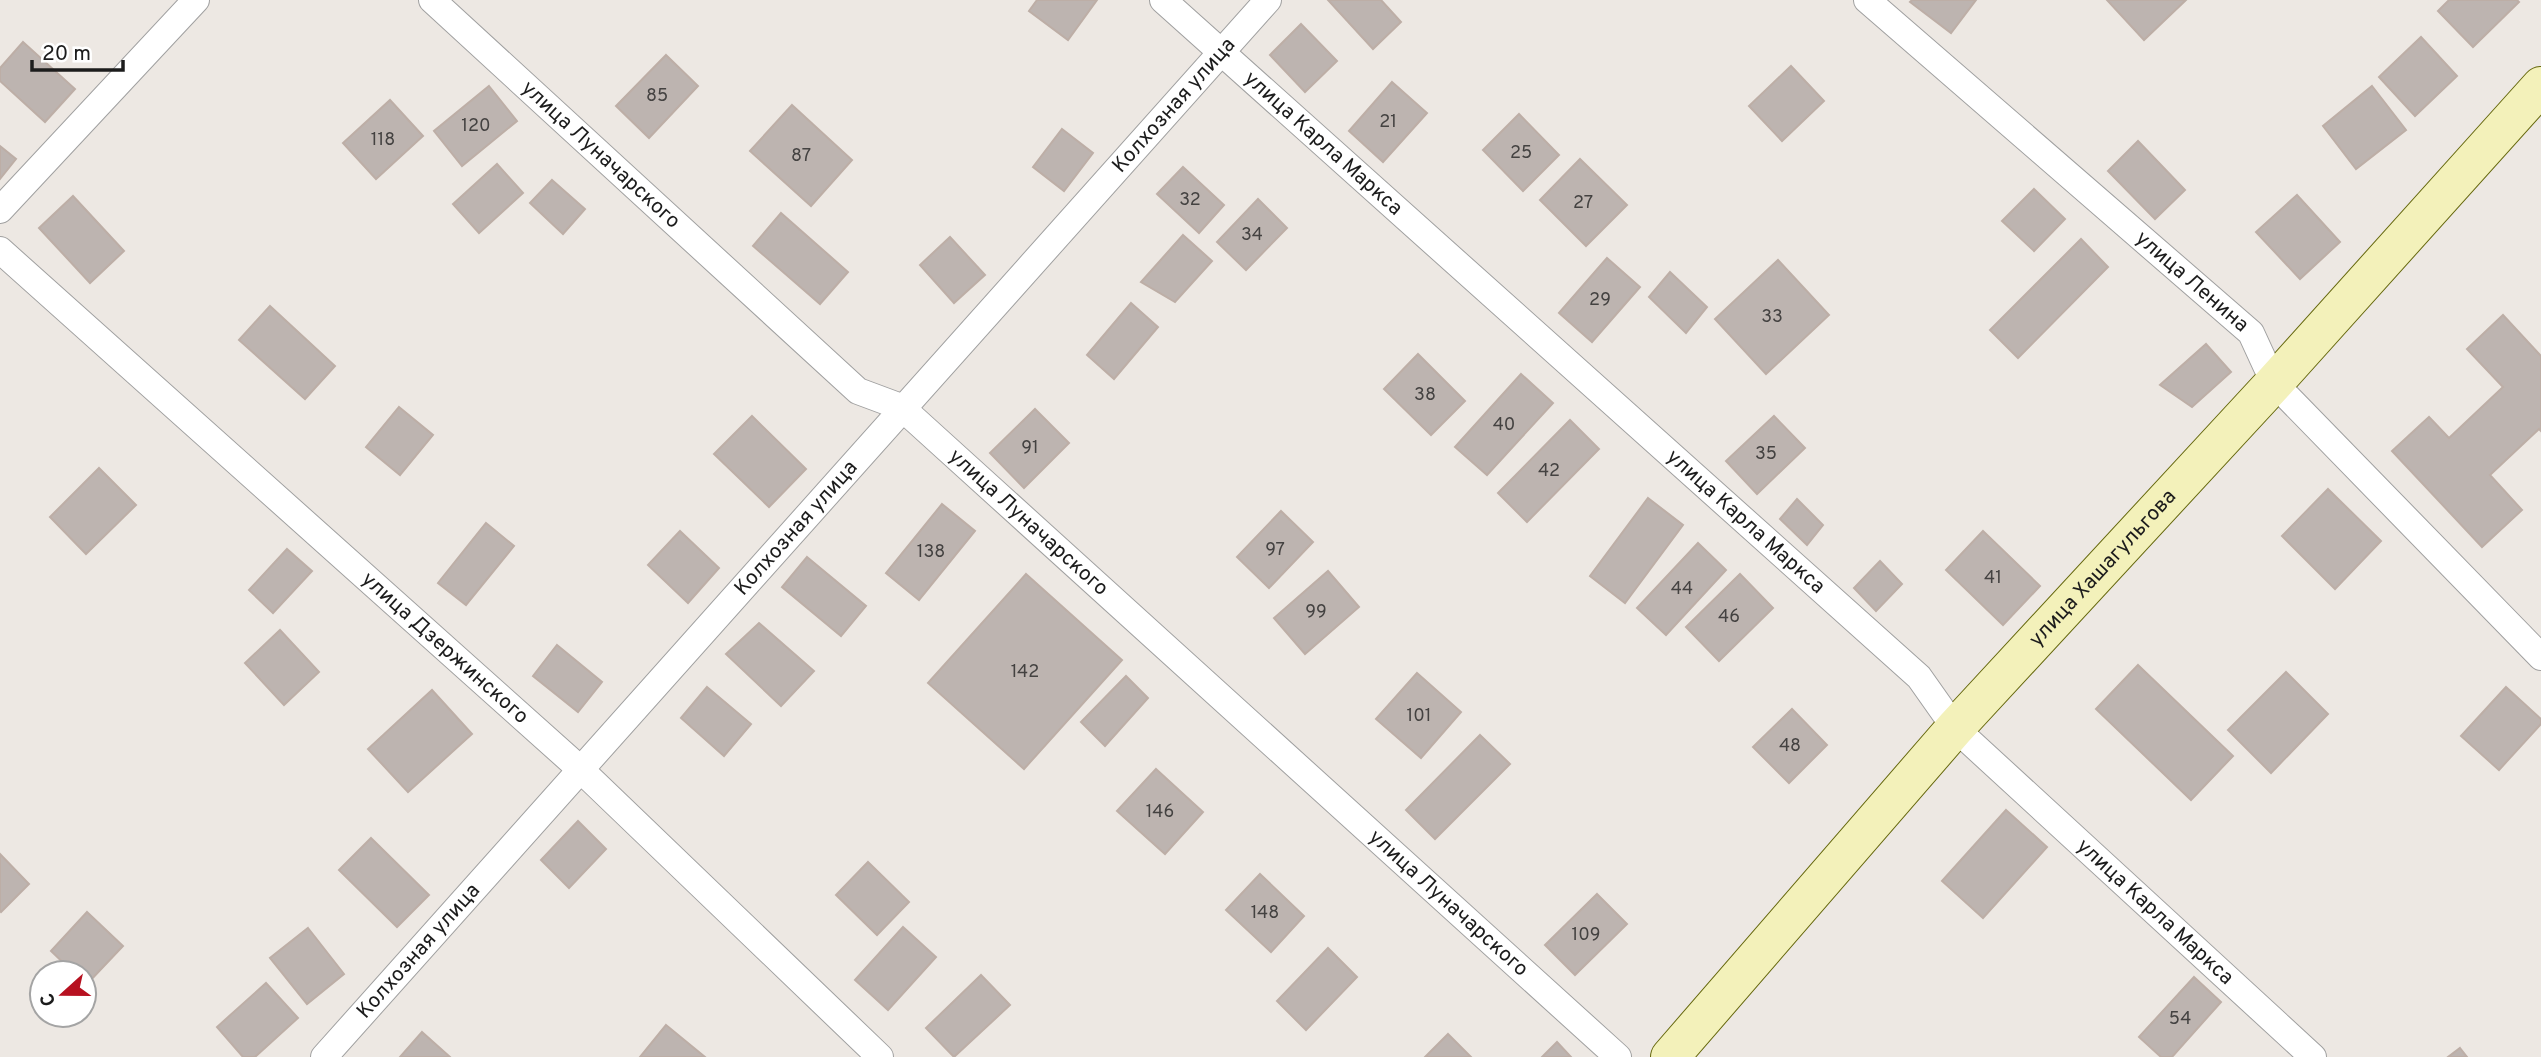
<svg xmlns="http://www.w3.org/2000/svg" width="2541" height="1057" viewBox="0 0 2541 1057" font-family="Overpass,sans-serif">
	<rect width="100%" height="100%" fill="#ede8e3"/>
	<g fill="#bdb4b0" stroke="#bdaea6" stroke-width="2">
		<path d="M1037,0H1097L1068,40L1029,11Z"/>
		<path d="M1328,0H1381L1401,22L1373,49Z"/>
		<path d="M1912,0H1976L1951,33L1910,2Z"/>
		<path d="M2107,0H2186L2144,40Z"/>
		<path d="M2449,0H2517L2519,2L2473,47L2438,11Z"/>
		<path d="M1301,24L1337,61L1305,92L1270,55Z"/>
		<path d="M2421,37L2457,76L2415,116L2379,77Z"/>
		<path d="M23,42L75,89L45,122L0,81V68Z"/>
		<path d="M666,55L698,86L649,138L616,106Z"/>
		<path d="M1791,66L1824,101L1782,141L1749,106Z"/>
		<path d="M1392,82L1427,113L1383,162L1349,131Z"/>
		<path d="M489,86L517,121L462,166L434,131Z"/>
		<path d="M2372,86L2406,130L2356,169L2323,126Z"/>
		<path d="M390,100L423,136L376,179L343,143Z"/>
		<path d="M792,105L852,160L811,206L750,151Z"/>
		<path d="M1519,114L1559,155L1523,191L1483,150Z"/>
		<path d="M1062,129L1093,153L1064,191L1033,167Z"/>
		<path d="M2138,141L2185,190L2155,219L2108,171Z"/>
		<path d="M0,146L16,159L0,179Z"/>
		<path d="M1580,159L1627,205L1586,246L1540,200Z"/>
		<path d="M497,164L523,193L479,233L453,204Z"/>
		<path d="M1183,167L1224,205L1199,233L1157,194Z"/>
		<path d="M552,180L585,209L563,234L530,203Z"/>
		<path d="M2034,189L2065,219L2034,251L2002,221Z"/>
		<path d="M2297,195L2340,242L2300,279L2256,232Z"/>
		<path d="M73,196L124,251L90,283L39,228Z"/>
		<path d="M1258,199L1287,228L1246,270L1217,242Z"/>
		<path d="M781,213L848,272L820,304L753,246Z"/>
		<path d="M1183,235L1212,261L1175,302L1141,282Z"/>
		<path d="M950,237L985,275L954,303L920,265Z"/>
		<path d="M2081,239L2108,267L2018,358L1990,330Z"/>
		<path d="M1607,258L1640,287L1592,342L1559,313Z"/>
		<path d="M1778,260L1829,315L1766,374L1715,319Z"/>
		<path d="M1670,272L1707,307L1686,333L1649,297Z"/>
		<path d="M1131,303L1158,327L1114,379L1087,355Z"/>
		<path d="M270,306L335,366L305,399L239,340Z"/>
		<path d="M2503,315L2541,356V431L2539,429L2490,475L2522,510L2482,547L2392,451L2429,417L2449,438L2503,387L2467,349Z"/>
		<path d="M2206,344L2231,372L2192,407L2160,385Z"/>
		<path d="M1418,354L1465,401L1431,435L1384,389Z"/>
		<path d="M1521,374L1553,403L1487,475L1455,447Z"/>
		<path d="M399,407L433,435L400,475L366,447Z"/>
		<path d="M1035,409L1069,443L1024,488L990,453Z"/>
		<path d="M752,416L806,469L769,507L714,454Z"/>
		<path d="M1774,416L1805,448L1757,494L1726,461Z"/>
		<path d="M1570,420L1599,449L1527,522L1498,493Z"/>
		<path d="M99,468L136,505L86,554L50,517Z"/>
		<path d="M2328,489L2381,541L2335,589L2282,536Z"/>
		<path d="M1648,498L1683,525L1625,603L1590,576Z"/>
		<path d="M1797,499L1823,525L1807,545L1780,519Z"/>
		<path d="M942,504L975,531L919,600L886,573Z"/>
		<path d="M1281,511L1313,542L1269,588L1237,557Z"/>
		<path d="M486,523L514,546L466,605L438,583Z"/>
		<path d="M680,531L719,568L688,603L648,565Z"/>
		<path d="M1983,531L2040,586L2003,625L1946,570Z"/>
		<path d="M1698,543L1726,570L1666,635L1637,608Z"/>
		<path d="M287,549L312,571L273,613L249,590Z"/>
		<path d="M807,557L866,606L841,636L782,587Z"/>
		<path d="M1880,561L1902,584L1876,611L1854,588Z"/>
		<path d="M1328,571L1359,607L1305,654L1274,618Z"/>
		<path d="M1026,574L1122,660L1024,769L928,683Z"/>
		<path d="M1740,574L1773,608L1719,661L1686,627Z"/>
		<path d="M759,623L814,671L781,706L726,654Z"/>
		<path d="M280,630L319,672L284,705L245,663Z"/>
		<path d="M557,645L602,682L578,712L533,676Z"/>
		<path d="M2138,665L2233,756L2191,800L2096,709Z"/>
		<path d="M2286,672L2328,714L2271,773L2228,730Z"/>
		<path d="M1417,673L1461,712L1421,758L1376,719Z"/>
		<path d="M1126,676L1148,698L1105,746L1081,722Z"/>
		<path d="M707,687L751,724L724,756L681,718Z"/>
		<path d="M2506,687L2541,719V724L2499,770L2461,736Z"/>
		<path d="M432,690L472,734L408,792L368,749Z"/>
		<path d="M1792,709L1827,745L1789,783L1753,747Z"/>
		<path d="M1480,735L1510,764L1435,839L1406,810Z"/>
		<path d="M1156,769L1203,812L1165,854L1117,811Z"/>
		<path d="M2006,810L2047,847L1983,918L1942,881Z"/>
		<path d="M578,821L606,849L569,888L541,860Z"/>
		<path d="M371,838L429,895L397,927L339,870Z"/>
		<path d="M0,854L29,884L1,912L0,911Z"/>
		<path d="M868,862L909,902L877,935L836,895Z"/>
		<path d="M1260,874L1304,916L1271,952L1226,910Z"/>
		<path d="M1597,894L1627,924L1575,975L1545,945Z"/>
		<path d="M87,912L123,946L86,985L84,973H74L51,951Z"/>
		<path d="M903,927L936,957L888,1010L855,980Z"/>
		<path d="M308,928L344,974L307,1004L270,958Z"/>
		<path d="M1328,948L1357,977L1306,1030L1277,1001Z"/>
		<path d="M981,975L1010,1005L954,1057L926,1028Z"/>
		<path d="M2194,977L2221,1002L2172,1057H2161L2139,1037Z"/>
		<path d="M266,983L298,1018L255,1057H243L217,1027Z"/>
		<path d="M666,1025L705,1057H640Z"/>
		<path d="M422,1032L450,1057H400Z"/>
		<path d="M1448,1034L1471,1057H1425Z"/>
		<path d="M1557,1042L1571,1057H1542Z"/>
		<path d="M2460,1048L2467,1057H2448Z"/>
	</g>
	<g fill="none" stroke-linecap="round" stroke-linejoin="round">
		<defs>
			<g id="minor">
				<path id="s1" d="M432,0L858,391L901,407L1618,1057"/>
				<path id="s2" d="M1163,0L1919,677L1955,728L2313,1057"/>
				<path id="s3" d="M1867,0L2251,333L2274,383L2541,657"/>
				<path d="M0,210L196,0"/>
				<path id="s4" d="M0,250L579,768L880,1057"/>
				<path id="s5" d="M324,1057L1268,0"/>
			</g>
			<g id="secondary">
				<path id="s6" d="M1670,1057L1955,728L2274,383L2541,86"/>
			</g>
		</defs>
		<use href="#minor" stroke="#a0a0a0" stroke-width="28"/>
		<use href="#secondary" stroke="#66680e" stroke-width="40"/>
		<use href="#minor" stroke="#fff" stroke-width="26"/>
		<use href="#secondary" stroke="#f3f1ba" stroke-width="38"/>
	</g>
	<g text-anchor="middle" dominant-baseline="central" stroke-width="7" stroke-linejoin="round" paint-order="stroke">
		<g font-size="18" fill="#444241">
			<text x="657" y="96">85</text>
			<text x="1388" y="122">21</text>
			<text x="476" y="126">120</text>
			<text x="383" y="140">118</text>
			<text x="1521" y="153">25</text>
			<text x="801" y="156">87</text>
			<text x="1190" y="200">32</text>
			<text x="1583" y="203">27</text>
			<text x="1252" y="235">34</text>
			<text x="1600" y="300">29</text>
			<text x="1772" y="317">33</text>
			<text x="1425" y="395">38</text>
			<text x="1504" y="425">40</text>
			<text x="1030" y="448">91</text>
			<text x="1766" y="454">35</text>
			<text x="1549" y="471">42</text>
			<text x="1275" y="550">97</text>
			<text x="931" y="552">138</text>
			<text x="1993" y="578">41</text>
			<text x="1682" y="589">44</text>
			<text x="1316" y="612">99</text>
			<text x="1729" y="617">46</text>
			<text x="1025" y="672">142</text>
			<text x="1419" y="716">101</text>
			<text x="1790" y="746">48</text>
			<text x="1160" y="812">146</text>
			<text x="1265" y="913">148</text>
			<text x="1586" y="935">109</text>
			<text x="2180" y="1019">54</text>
		</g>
		<g font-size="21" fill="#1c1c1c" stroke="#fff">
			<text stroke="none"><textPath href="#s5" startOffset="1276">Колхозная улица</textPath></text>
			<text stroke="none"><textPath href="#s2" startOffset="215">улица Карла Маркса</textPath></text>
			<text stroke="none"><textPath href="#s1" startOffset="229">улица Луначарского</textPath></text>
			<text stroke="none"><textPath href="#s3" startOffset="430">улица Ленина</textPath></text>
			<text stroke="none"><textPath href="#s2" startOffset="782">улица Карла Маркса</textPath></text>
			<text stroke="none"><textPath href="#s1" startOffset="796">улица Луначарского</textPath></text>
			<text stroke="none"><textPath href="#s5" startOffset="709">Колхозная улица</textPath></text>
			<text stroke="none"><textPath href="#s6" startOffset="653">улица Хашагульгова</textPath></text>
			<text stroke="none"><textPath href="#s4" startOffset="597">улица Дзержинского</textPath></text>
			<text stroke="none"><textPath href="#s1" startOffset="1363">улица Луначарского</textPath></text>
			<text stroke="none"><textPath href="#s2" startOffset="1349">улица Карла Маркса</textPath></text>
			<text stroke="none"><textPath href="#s5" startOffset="142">Колхозная улица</textPath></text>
		</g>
	</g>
	<g transform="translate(63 994) rotate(249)"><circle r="33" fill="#ffffff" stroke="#a4a4a4" stroke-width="2"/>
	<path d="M0-5L12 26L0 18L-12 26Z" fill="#b71120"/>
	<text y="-10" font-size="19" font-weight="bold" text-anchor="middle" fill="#1c1c1c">С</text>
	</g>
	<path d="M32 60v10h91v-10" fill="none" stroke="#1c1c1c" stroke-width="3.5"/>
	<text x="42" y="60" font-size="21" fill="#1c1c1c" stroke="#ffffff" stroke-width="5" paint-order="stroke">20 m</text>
</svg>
